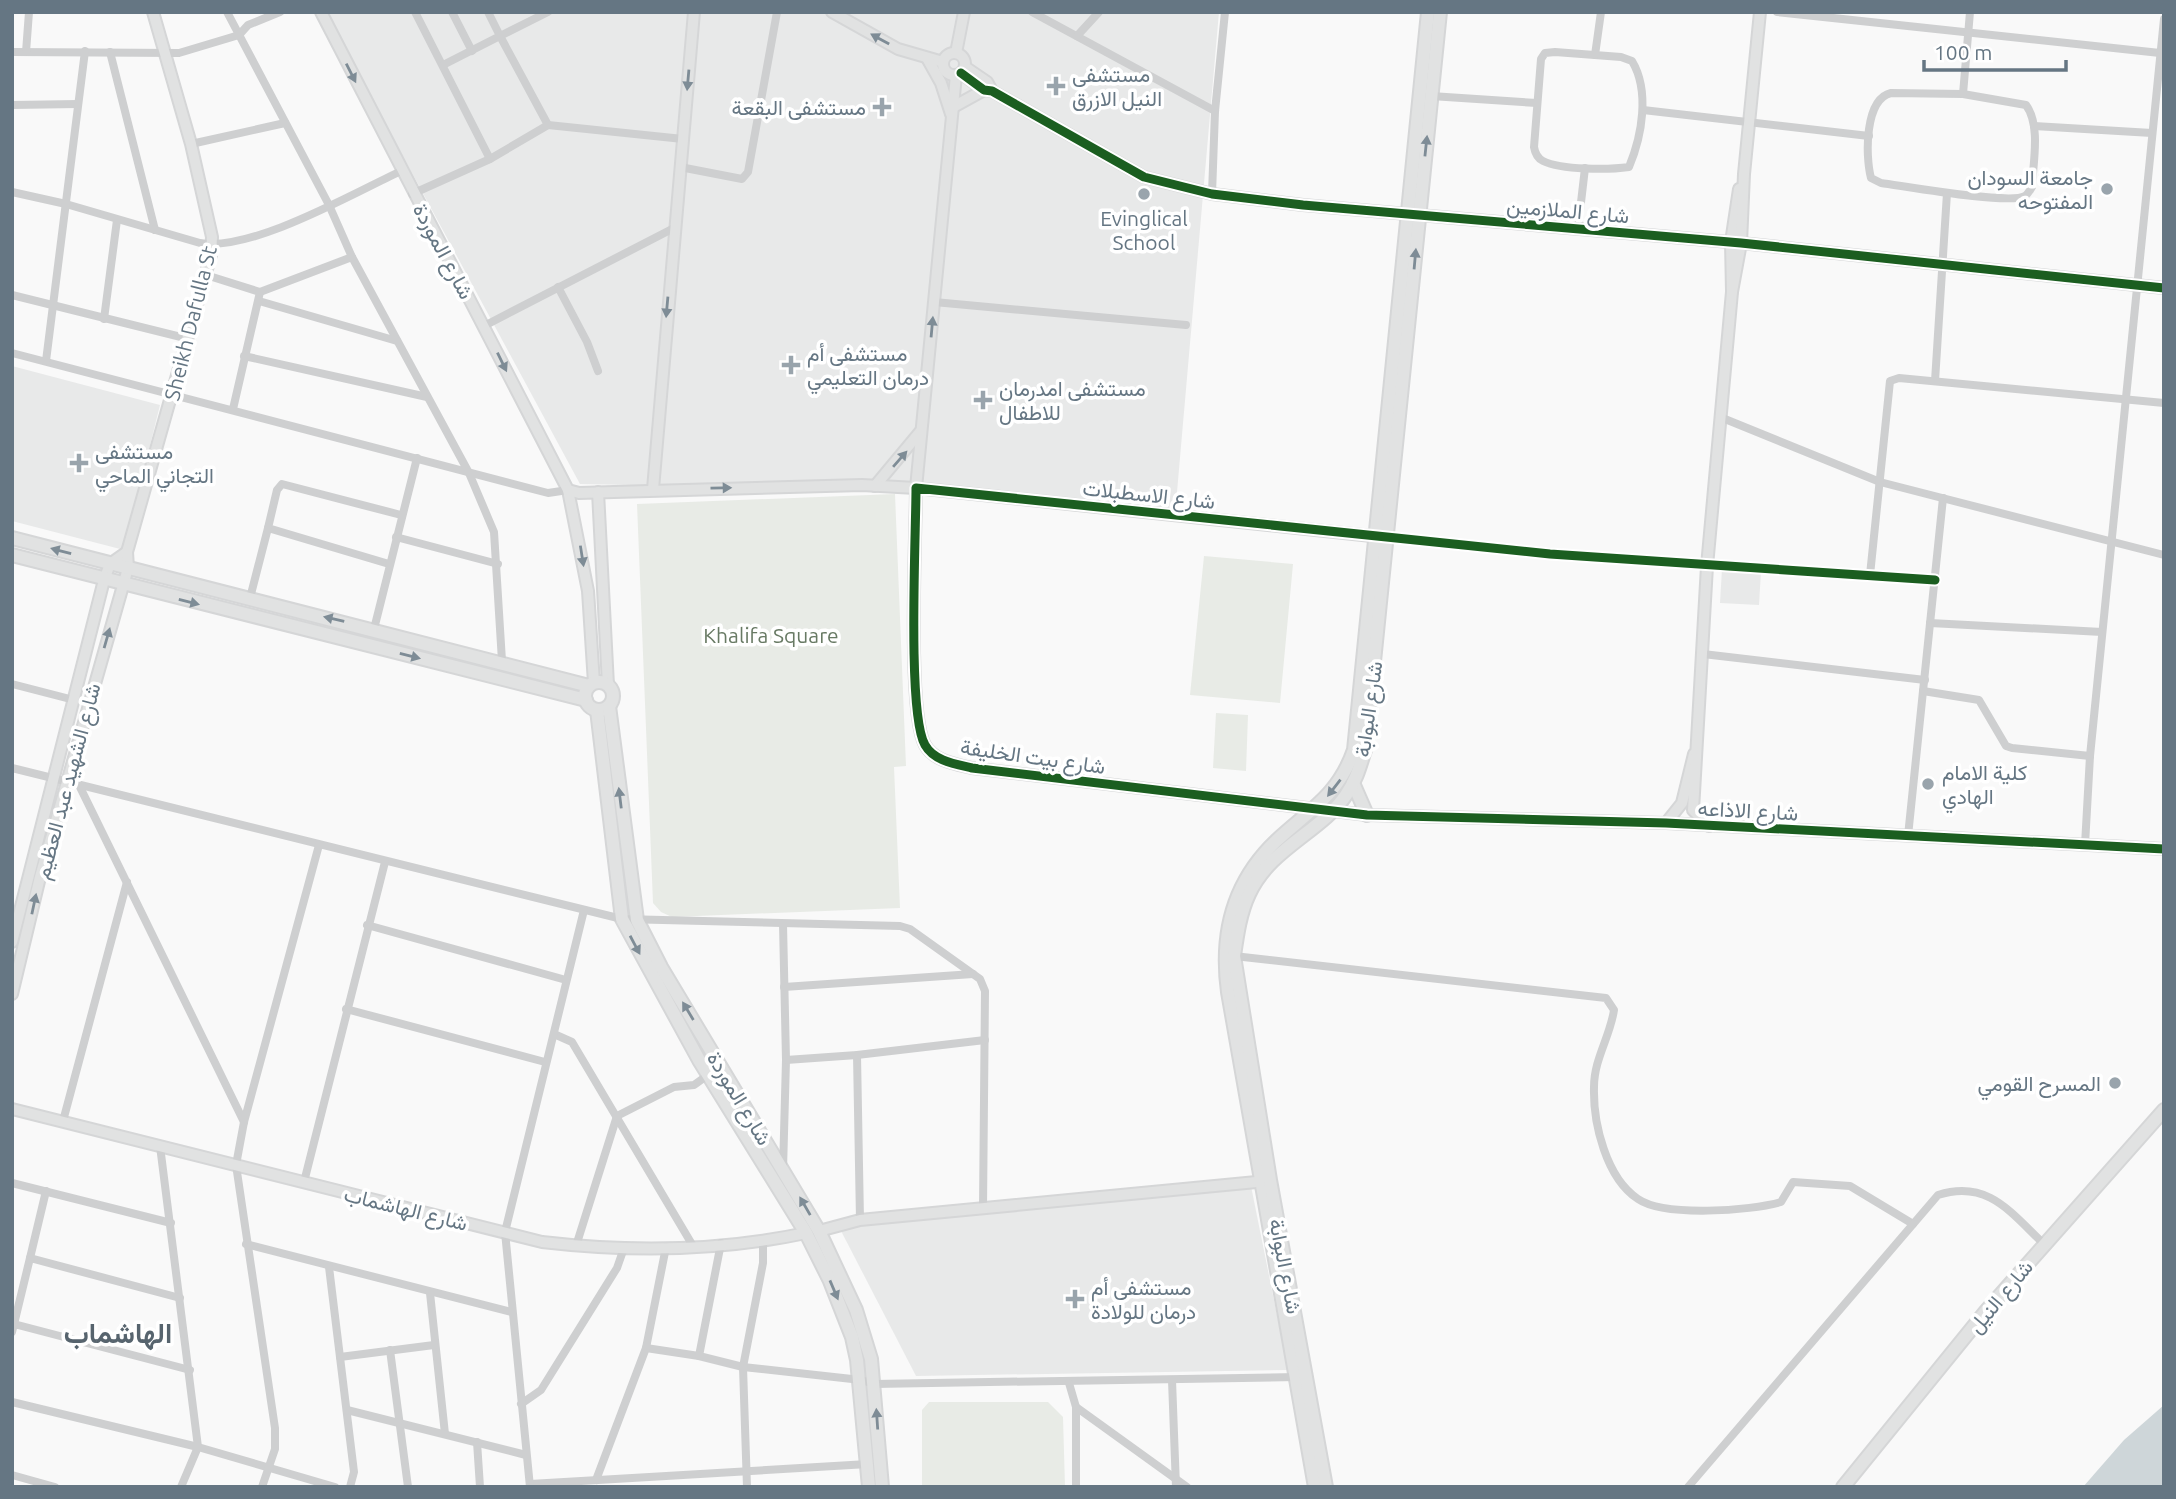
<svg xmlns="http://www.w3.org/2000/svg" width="2176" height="1499" viewBox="0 0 2176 1499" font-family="Ubuntu,Vazirmatn,sans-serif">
	<rect width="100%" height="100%" fill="#f9f9f9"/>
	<g fill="#e8e9e9">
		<path d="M325,12H1219L1175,515L949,491L580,484Z"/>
		<path d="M12,366L160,405L124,550L12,521Z"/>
		<path d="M1722,569L1761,571L1759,605L1720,603Z"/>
		<path d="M1251,1186L1288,1370L916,1376L839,1227Z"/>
	</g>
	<g fill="#e8ebe6">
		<path d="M895,494L906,766L894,767L900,908L672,917L661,912L653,903L637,504Z"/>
		<path d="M1204,556L1293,564L1280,703L1190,695Z"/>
		<path d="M1216,713L1248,715L1246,771L1213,768Z"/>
		<path d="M929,1402H1048L1063,1417L1065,1487H922V1410Z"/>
	</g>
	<path fill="#ced6d9" d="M2164,1405V1487H2083L2124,1440Z"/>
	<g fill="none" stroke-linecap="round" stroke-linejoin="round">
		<defs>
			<g id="secondary">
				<path d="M321,12L568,490L588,591L594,683"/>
				<path d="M832,12L898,49L943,62"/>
				<circle cx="954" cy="64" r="11"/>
				<path d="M956,53L964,12"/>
				<path d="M927,58L941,83L951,114"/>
				<path d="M965,67L987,82L992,91"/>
				<path d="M961,73L984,90L992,91L1144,177L1212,194L1303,205L1741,243L2164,288"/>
				<path d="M955,106L984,90"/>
				<path d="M1732,291L1731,242L1739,189"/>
				<path d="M875,486L920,432"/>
				<path d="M653,489L694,12"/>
				<path d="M568,490L579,493L862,485L916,488L956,75"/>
				<path d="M598,492L608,685"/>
				<path d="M1381,537L916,488C916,534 907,714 925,745C934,761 955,764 972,768L1367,815L1666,823L2164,849"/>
				<path d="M1666,823L1682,803L1694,754"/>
				<path d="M1709,826L1693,810L1707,566L1732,292L1741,243L1744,174L1760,12"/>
				<path d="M12,942L104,580L110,564L127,552"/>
				<path d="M12,994L40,877L128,568L127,552L211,255L212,237L191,144L153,12"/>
				<path d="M12,1109L542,1242C628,1252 721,1251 806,1233"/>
				<path d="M819,1231L860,1220L1267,1181"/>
			</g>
			<g id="primary">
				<path d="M12,538L589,686"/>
				<path d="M12,555L586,700"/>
				<circle cx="599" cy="696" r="14"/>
				<path d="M609,706L637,920L661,967L819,1231L856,1310L871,1359L882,1487"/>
				<path d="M597,710L622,919L699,1060L806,1233L830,1281L852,1337L857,1360L869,1487"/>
				<path d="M1353,783L1367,815"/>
				<path d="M1315,1487L1228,992C1220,934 1232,883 1276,841C1309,810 1338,796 1354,750L1428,12"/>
				<path d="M1326,1487L1270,1180L1234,956C1237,935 1240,913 1249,894C1270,848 1321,832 1346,795C1356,781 1360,766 1365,750L1440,12"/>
				<path d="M1843,1487L1986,1311L2164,1110"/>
			</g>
		</defs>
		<use href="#secondary" stroke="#d5d6d7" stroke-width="14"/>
		<use href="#primary" stroke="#d5d6d7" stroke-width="16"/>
		<g stroke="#cecfd0" stroke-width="8">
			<path d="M227,12L329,205L352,257L469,473L494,532L502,661"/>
			<path d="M415,12L490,159"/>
			<path d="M452,12L472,51"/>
			<path d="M548,12L500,36L548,125L683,139"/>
			<path d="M1032,12L1215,111"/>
			<path d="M1777,12L2160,53"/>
			<path d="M1077,36L1099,12"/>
			<path d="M12,52L179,53L239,35L248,25L280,12"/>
			<path d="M26,52L29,12"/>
			<path d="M110,52L155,230"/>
			<path d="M1555,52L1621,57L1632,61C1650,91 1642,136 1629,167C1608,170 1562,170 1543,161C1537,158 1535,153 1534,147L1541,59L1545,53Z"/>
			<path d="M1595,55L1601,12"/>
			<path d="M443,65L500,36L488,12"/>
			<path d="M1891,93L1963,94L2026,105C2041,125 2033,163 2032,187C2030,190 2028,194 2025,196C2009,205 1904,186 1881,183L1871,178C1865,155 1865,99 1891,93Z"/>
			<path d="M1963,94L1970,12"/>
			<path d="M1431,96L1537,103"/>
			<path d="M12,105L78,104"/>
			<path d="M1643,110L1869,136"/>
			<path d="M2034,126L2152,133"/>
			<path d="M191,144L285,123"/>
			<path d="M680,167L742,179L748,172L777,12"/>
			<path d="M12,192L66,204L200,243C251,252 352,194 401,171"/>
			<path d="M412,194L490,159L548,125"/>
			<path d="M1212,194L1215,111L1225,12"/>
			<path d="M1578,228L1585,168"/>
			<path d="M206,275L260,292"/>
			<path d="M558,287L587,342L598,371"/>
			<path d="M12,295L189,339"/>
			<path d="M259,301L397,341"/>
			<path d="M934,302L1186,325"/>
			<path d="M104,319L117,220"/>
			<path d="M484,326L674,228"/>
			<path d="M12,353L548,493L568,490"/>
			<path d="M244,356L427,397"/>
			<path d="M46,361L85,51"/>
			<path d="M1935,381L1947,193"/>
			<path d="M233,409L260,292L352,257"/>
			<path d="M1720,417L1880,482L2164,555"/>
			<path d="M396,537L498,564"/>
			<path d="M1387,537L1707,566L1935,580"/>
			<path d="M389,564L268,528L277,490L282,484L401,515"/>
			<path d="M1870,575L1890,381L1899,378L2164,403"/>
			<path d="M250,598L268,528"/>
			<path d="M1930,623L2102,632"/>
			<path d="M374,629L417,458"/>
			<path d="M1703,654L1925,680"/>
			<path d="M12,684L74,700"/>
			<path d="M1923,691L1979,700L2006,746L2012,748L2090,756"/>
			<path d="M12,768L622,919L900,926L910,929L980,979L985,991L983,1209"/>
			<path d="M78,783L244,1122"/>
			<path d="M1908,836L1943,498"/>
			<path d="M2085,845L2090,756L2164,19"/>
			<path d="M783,924L786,1060L783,1170"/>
			<path d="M367,925L566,980"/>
			<path d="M1234,956L1606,998L1614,1010C1610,1037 1594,1059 1594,1087C1593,1123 1606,1178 1638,1199C1664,1217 1750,1211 1781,1202L1793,1182L1850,1186L1913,1224"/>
			<path d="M784,987L973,974"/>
			<path d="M346,1009L545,1062"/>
			<path d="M554,1034L572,1042L693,1246"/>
			<path d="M857,1055L860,1220"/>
			<path d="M786,1060L857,1055L985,1040"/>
			<path d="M63,1121L127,882"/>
			<path d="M160,1146L198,1447L181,1487"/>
			<path d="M304,1182L385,862"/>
			<path d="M12,1183L171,1223"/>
			<path d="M246,1244L511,1312"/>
			<path d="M576,1246L617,1116L674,1087L694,1085L708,1075"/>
			<path d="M30,1258L46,1191"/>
			<path d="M329,1267L354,1472L350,1487"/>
			<path d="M430,1293L445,1434"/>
			<path d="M14,1324L30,1258L180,1298"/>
			<path d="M12,1332L14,1324L190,1370"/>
			<path d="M646,1348L699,1356L743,1367L861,1380L874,1384L1297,1377"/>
			<path d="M390,1350L408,1487"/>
			<path d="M699,1356L721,1243"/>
			<path d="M340,1357L434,1345"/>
			<path d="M1172,1380L1176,1487"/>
			<path d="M1069,1383L1076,1407L1187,1487"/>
			<path d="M12,1402L198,1447L335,1487"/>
			<path d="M521,1404L541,1390L617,1268L624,1248"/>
			<path d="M1076,1407V1487"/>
			<path d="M347,1410L526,1455"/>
			<path d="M477,1442L480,1487"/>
			<path d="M12,1475L55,1487"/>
			<path d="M596,1480L646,1348L666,1247"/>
			<path d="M530,1484L868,1464"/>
			<path d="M262,1487L275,1449V1428L236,1165L244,1122L319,845"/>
			<path d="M530,1487L505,1232L584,910"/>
			<path d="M747,1487L743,1367L763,1263V1240"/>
			<path d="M1688,1487L1938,1195C1988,1179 2011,1213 2044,1244"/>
		</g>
		<use href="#secondary" stroke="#e1e2e2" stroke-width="10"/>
		<use href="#primary" stroke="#e1e2e2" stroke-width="12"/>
		<defs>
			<g id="cycleway">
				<path d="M961,73L984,90L992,91L1144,177L1212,194L1303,205L1741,243L2164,288"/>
				<path d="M1935,580L1550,554L916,488C916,534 907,714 925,745C934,761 955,764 972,768L1367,815L1666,823L2164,849"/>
			</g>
		</defs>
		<use href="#cycleway" stroke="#fff" stroke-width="13"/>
		<use href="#cycleway" stroke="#1b5e20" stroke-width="9"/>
	</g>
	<defs><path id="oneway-solid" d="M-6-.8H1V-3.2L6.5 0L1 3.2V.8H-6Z" transform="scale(1.75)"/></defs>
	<g fill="#7e8c96">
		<use href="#oneway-solid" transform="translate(880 39) rotate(-151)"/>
		<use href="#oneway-solid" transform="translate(351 73) rotate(63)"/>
		<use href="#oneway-solid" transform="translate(688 80) rotate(95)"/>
		<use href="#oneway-solid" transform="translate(1426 146) rotate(-84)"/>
		<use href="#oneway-solid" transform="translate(1415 259) rotate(-85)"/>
		<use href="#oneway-solid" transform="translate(667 307) rotate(95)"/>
		<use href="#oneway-solid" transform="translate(932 327) rotate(-85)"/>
		<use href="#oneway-solid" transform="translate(502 362) rotate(64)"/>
		<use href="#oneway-solid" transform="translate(900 459) rotate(-49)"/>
		<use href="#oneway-solid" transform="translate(721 488) rotate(-1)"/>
		<use href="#oneway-solid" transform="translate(61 551) rotate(-165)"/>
		<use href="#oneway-solid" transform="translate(582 556) rotate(81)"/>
		<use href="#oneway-solid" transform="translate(189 602) rotate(14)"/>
		<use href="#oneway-solid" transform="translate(334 619) rotate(-167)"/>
		<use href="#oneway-solid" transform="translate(107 638) rotate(-74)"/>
		<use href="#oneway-solid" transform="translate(410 656) rotate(14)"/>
		<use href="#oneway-solid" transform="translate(1334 788) rotate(128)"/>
		<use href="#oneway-solid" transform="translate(620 798) rotate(-97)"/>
		<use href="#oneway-solid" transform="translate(34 904) rotate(-78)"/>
		<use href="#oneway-solid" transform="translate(635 945) rotate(62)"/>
		<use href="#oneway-solid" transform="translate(688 1011) rotate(-121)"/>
		<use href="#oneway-solid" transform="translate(805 1206) rotate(-120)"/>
		<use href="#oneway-solid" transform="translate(834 1290) rotate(67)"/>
		<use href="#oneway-solid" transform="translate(877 1419) rotate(-94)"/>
	</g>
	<g fill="#99a4ac" stroke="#fff" stroke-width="2.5">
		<path d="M1052.5 75.5h7v7h7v7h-7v7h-7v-7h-7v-7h7z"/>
		<path d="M878.5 96.5h7v7h7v7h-7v7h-7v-7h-7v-7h7z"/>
		<circle cx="2107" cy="189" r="7"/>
		<circle cx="1144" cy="194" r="7"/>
		<path d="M787.5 354.5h7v7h7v7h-7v7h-7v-7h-7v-7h7z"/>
		<path d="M979.5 389.5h7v7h7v7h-7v7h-7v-7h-7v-7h7z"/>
		<path d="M75.5 452.5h7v7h7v7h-7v7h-7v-7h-7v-7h7z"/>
		<circle cx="1928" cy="784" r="7"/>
		<circle cx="2115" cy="1083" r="7"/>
		<path d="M1071.5 1288.5h7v7h7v7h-7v7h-7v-7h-7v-7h7z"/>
	</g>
	<g text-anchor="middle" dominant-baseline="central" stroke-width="7" stroke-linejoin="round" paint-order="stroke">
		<g font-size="21" fill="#657683" stroke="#fff" text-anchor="start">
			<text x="1072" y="74">مستشفى<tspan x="1072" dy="24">النيل الازرق</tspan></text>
			<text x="866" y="107" text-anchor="end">مستشفى البقعة</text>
			<text x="2093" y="177" text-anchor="end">جامعة السودان<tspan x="2093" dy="24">المفتوحه</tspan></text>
			<text x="1144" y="218" text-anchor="middle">Evinglical<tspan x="1144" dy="24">School</tspan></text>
			<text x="807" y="353">مستشفى أم<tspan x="807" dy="24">درمان التعليمي</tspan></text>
			<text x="999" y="388">مستشفى امدرمان<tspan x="999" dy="24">للاطفال</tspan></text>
			<text x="95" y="451">مستشفى<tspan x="95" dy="24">التجاني الماحي</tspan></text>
			<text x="1942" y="772">كلية الامام<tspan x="1942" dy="24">الهادي</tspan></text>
			<text x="2101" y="1083" text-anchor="end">المسرح القومي</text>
			<text x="1091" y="1287">مستشفى أم<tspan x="1091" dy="24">درمان للولادة</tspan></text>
		</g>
		<g font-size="21" fill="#657683" stroke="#fff">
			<text transform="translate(1568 210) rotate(5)">شارع الملازمين</text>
			<text transform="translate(444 251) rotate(62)">شارع الموردة</text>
			<text transform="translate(190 323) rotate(-76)">Sheikh Dafulla St</text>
			<text transform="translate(1149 494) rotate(6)">شارع الاسطبلات</text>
			<text transform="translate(1368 709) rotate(-82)">شارع البوابة</text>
			<text transform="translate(1033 756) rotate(8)">شارع بيت الخليفة</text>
			<text transform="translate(67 781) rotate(-75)">شارع الشهيد عبد العظيم</text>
			<text transform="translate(1748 810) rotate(3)">شارع الاذاعه</text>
			<text transform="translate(740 1098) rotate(59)">شارع الموردة</text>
			<text transform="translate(406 1208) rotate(14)">شارع الهاشماب</text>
			<text transform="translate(1286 1266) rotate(79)">شارع البوابة</text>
			<text transform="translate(2000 1296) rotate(-50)">شارع النيل</text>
		</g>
		<g font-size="21" fill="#687a64" stroke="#fff">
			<text x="771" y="635">Khalifa Square</text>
		</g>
		<g font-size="28" font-weight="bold" fill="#57646e" stroke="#fff">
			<text x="118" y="1332">الهاشماب</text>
		</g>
	</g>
	<rect width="2176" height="1499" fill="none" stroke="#657683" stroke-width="28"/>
	<path d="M1924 60v10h142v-10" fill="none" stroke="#657683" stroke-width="3.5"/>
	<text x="1934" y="60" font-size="21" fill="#657683" stroke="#ffffff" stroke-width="5" paint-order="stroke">100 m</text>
</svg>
